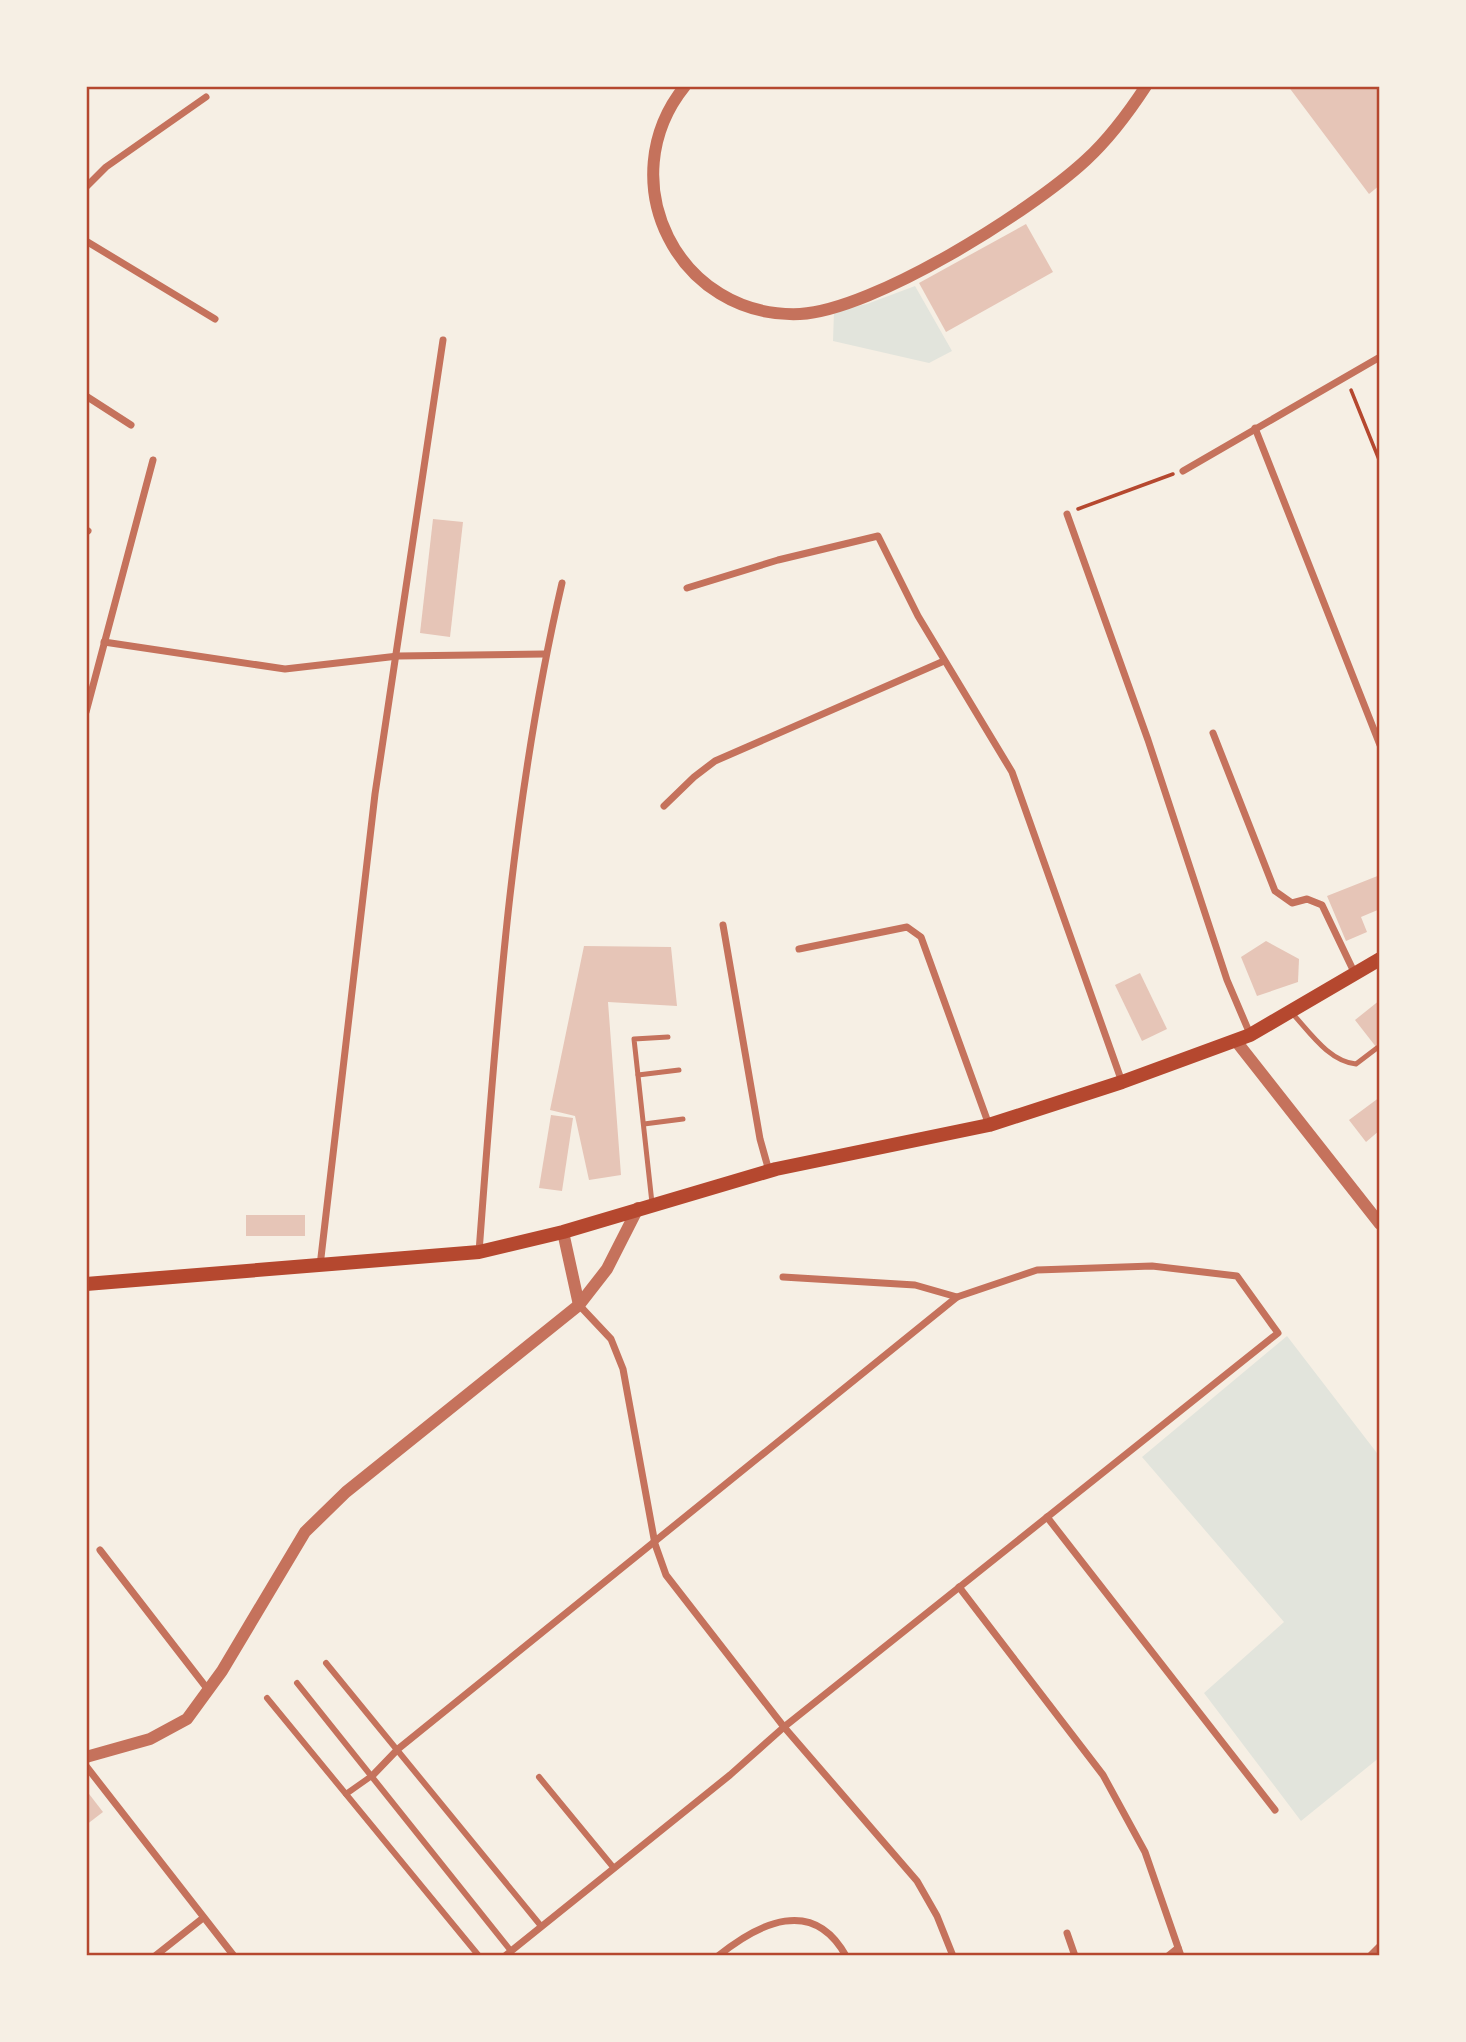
<svg xmlns="http://www.w3.org/2000/svg" width="1466" height="2042" viewBox="0 0 1466 2042" font-family="Ubuntu,sans-serif">
	<rect width="100%" height="100%" fill="#f6efe4"/>
	<g fill="#e2e4dc">
		<path d="M915,286L952,351L929,363L833,341L834,311L867,304Z"/>
		<path d="M1287,1336L1380,1457V1757L1301,1821L1204,1693L1284,1622L1142,1457Z"/>
	</g>
	<g fill="#e6c5b7">
		<path d="M1288,86H1380V185L1369,194Z"/>
		<path d="M1026,224L1053,272L946,332L919,283Z"/>
		<path d="M433,519L463,522L450,637L420,633Z"/>
		<path d="M1380,875V909L1361,917L1367,932L1346,941L1327,896Z"/>
		<path d="M1266,941L1299,959L1298,982L1257,996L1241,957Z"/>
		<path d="M584,946L671,947L677,1006L608,1002L621,1175L589,1180L575,1116L550,1110Z"/>
		<path d="M1140,973L1167,1029L1142,1041L1115,985Z"/>
		<path d="M1380,1000V1052L1355,1020Z"/>
		<path d="M1380,1097V1130L1366,1142L1349,1120Z"/>
		<path d="M551,1115L573,1118L562,1191L539,1188Z"/>
		<rect x="246" y="1215" width="59" height="21"/>
		<path d="M86,1790L103,1812L86,1825Z"/>
	</g>
	<g fill="none" stroke-linecap="round" stroke-linejoin="round">
		<g stroke="#b5482f" stroke-width="3.5">
			<path d="M1351,390L1380,462"/>
			<path d="M1078,509L1173,474"/>
		</g>
		<g stroke="#c5725c" stroke-width="5">
			<path d="M1291,1012C1309,1031 1328,1061 1356,1064L1377,1048"/>
			<path d="M638,1075L679,1070"/>
			<path d="M644,1124L683,1119"/>
			<path d="M652,1203L634,1039L668,1037"/>
		</g>
		<g stroke="#c5725c" stroke-width="6">
			<path d="M326,1663L541,1926"/>
			<path d="M297,1683L511,1951"/>
			<path d="M267,1698L479,1956"/>
			<path d="M539,1777L613,1867"/>
			<path d="M346,1794L373,1775"/>
		</g>
		<g stroke="#c5725c" stroke-width="7">
			<path d="M86,187L106,167L206,97"/>
			<path d="M86,241L215,319"/>
			<path d="M86,396L131,425"/>
			<path d="M1255,428L1380,745"/>
			<path d="M1183,471L1380,357"/>
			<path d="M1067,514L1148,740L1227,980L1250,1034"/>
			<path d="M86,530L88,531"/>
			<path d="M687,588L778,560L878,536L918,616L1012,772L1122,1082"/>
			<path d="M104,642L285,669L398,656L544,654"/>
			<path d="M86,712L153,460"/>
			<path d="M1213,733L1275,891L1292,903L1307,899L1322,905L1355,974"/>
			<path d="M664,806L694,777L715,761L944,661"/>
			<path d="M723,925L760,1139L769,1171"/>
			<path d="M799,949L907,927L921,937L989,1125"/>
			<path d="M479,1252C496,1028 511,802 562,583"/>
			<path d="M320,1266L375,794L443,340"/>
			<path d="M783,1277L915,1285L957,1297"/>
			<path d="M579,1305L611,1339L623,1369L655,1544L666,1575L784,1727L917,1881L937,1916L953,1956"/>
			<path d="M1047,1517L1275,1810"/>
			<path d="M100,1550L209,1691"/>
			<path d="M959,1587L1103,1775L1145,1852L1181,1956"/>
			<path d="M86,1766L234,1956"/>
			<path d="M373,1775L398,1749L957,1297L1037,1270L1152,1266L1237,1276L1278,1333L784,1727L730,1775L505,1956"/>
			<path d="M1067,1933L1075,1956"/>
			<path d="M155,1956L203,1918"/>
			<path d="M718,1956C759,1923 813,1896 846,1956"/>
			<path d="M1168,1956L1178,1948"/>
			<path d="M1370,1956L1380,1946"/>
		</g>
		<g stroke="#c5725c" stroke-width="12">
			<path d="M685,86C609,180 678,319 800,314C874,310 1031,211 1086,160C1109,139 1129,112 1146,86"/>
			<path d="M1236,1041L1380,1224"/>
			<path d="M563,1232L579,1305"/>
			<path d="M86,1757L150,1739L187,1719L222,1671L305,1532L346,1492L579,1305L607,1269L638,1208"/>
		</g>
		<path stroke="#b5482f" stroke-width="14" d="M86,1284L479,1252L563,1232L776,1169L989,1125L1122,1082L1250,1035L1380,959"/>
	</g>
	<rect width="1466" height="2042" fill="none" stroke="#f6efe4" stroke-width="175"/>
	<rect x="88" y="88" width="1290" height="1866" fill="none" stroke="#b5482f" stroke-width="2.5"/>
</svg>
